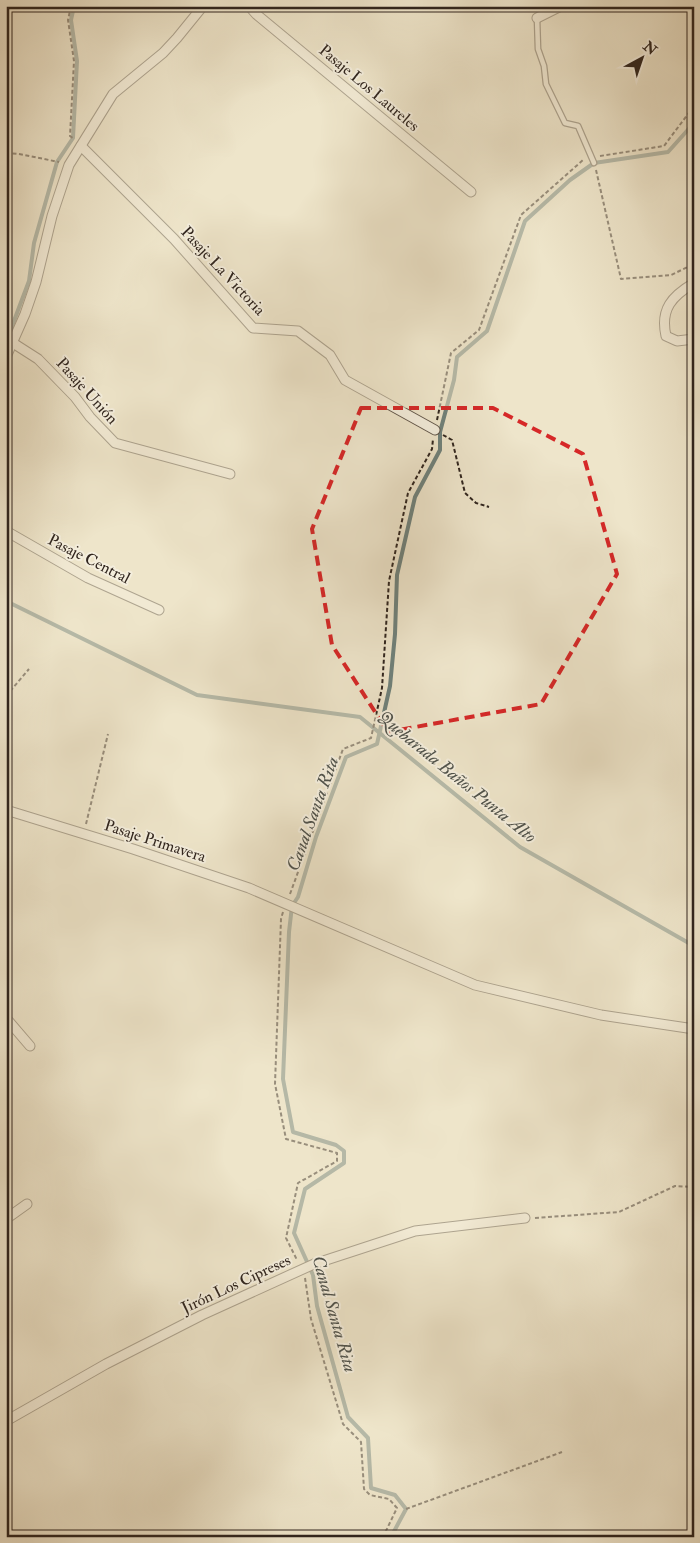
<svg xmlns="http://www.w3.org/2000/svg" width="700" height="1543" viewBox="0 0 700 1543" font-family="'IM FELL Double Pica',serif">
	<rect width="100%" height="100%" fill="#eee5cb"/>
	<filter id="stains"><feTurbulence type="fractalNoise" baseFrequency=".004" numOctaves="4"/><feColorMatrix values="0 0 0 0 .2 0 0 0 0 .09 0 0 0 0 .02 0 0 0 .5 -.17"/></filter>
	<radialGradient id="worn" r=".72"><stop offset=".6" stop-color="#630" stop-opacity="0"/><stop offset="1" stop-color="#630" stop-opacity=".3"/></radialGradient>
	<g fill="none" stroke-linecap="round" stroke-linejoin="round">
		<g stroke="#6f817b" stroke-width="4">
			<path d="M6,342L29,281L34,243L57,162L73,138L77,61L71,20L74,6"/>
			<path d="M6,601L197,695L360,717L520,847L694,946"/>
			<path d="M391,1537L406,1509L395,1495L371,1488L368,1438L348,1417L317,1306L313,1275L294,1233L305,1189L344,1163V1151L336,1145L293,1132L283,1079L289,932L292,906L298,897L316,837L346,757L377,744L390,686L395,634L397,575L415,497L440,450V432L454,380L457,357L487,331L525,221L570,180L594,163L668,152L694,123"/>
		</g>
		<defs>
			<path id="service" d="M537,18L538,49L544,66L546,84L565,123L578,126L594,163"/>
			<g id="minor">
				<path d="M249,6L256,14L471,192"/>
				<path d="M537,18L561,6"/>
				<path d="M81,146L174,239L253,328L298,331L330,355L345,380L435,430"/>
				<path d="M694,283C672,296 660,309 666,336L677,341L694,339"/>
				<path d="M13,343L38,359L75,397L90,417L115,443L230,474"/>
				<path d="M6,357L25,314L36,282L52,216L69,165L113,94L163,53L177,38L203,6"/>
				<path d="M6,531L88,578L159,610"/>
				<path d="M6,810L133,849L249,888L475,985L601,1015L694,1029"/>
				<path d="M6,1018L30,1046"/>
				<path d="M6,1219L27,1204"/>
				<path d="M6,1421L106,1364L202,1315L314,1264L415,1231L525,1218"/>
			</g>
		</defs>
		<use href="#service" stroke="#605549" stroke-width="7"/>
		<use href="#minor" stroke="#605549" stroke-width="11"/>
		<g stroke="#30251e" stroke-width="2" stroke-dasharray="4 2.5" stroke-linecap="butt">
			<path d="M71,6L68,20L74,61L70,136L74,139"/>
			<path d="M6,153L19,154L59,162"/>
			<path d="M600,156L664,146L694,106"/>
			<path d="M596,170L621,279L671,275L694,264"/>
			<path d="M6,320L11,322"/>
			<path d="M437,420L451,353L479,330L521,215L583,160"/>
			<path d="M443,435L452,440L465,493L476,503L489,507"/>
			<path d="M6,696L29,669"/>
			<path d="M86,824L108,734"/>
			<path d="M290,894L343,749L371,738L382,688L389,581L408,493L432,449L433,439"/>
			<path d="M283,912L281,919L275,1084L286,1139L337,1153V1161L298,1183L286,1238L297,1260"/>
			<path d="M535,1218L619,1212L675,1186L694,1187"/>
			<path d="M305,1278L311,1319L343,1424L361,1442L364,1489L370,1495L389,1499L397,1508L383,1537"/>
			<path d="M406,1509L562,1452"/>
		</g>
		<use href="#service" stroke="#f4eedd" stroke-width="4.5"/>
		<use href="#minor" stroke="#f4eedd" stroke-width="9"/>
	</g>
	<path d="M0 0H700V1543H0ZM361,408H493L583,454L617,574L541,704L388,732L332,645L312,529Z" fill="#eee5cb" fill-opacity=".55" fill-rule="evenodd"/>
	<path fill="none" stroke="#d62828" stroke-width="4" stroke-dasharray="10 6" stroke-linejoin="round" d="M361,408H493L583,454L617,574L541,704L388,732L332,645L312,529Z"/>
	<g text-anchor="middle" dominant-baseline="central" stroke-width="4" stroke-linejoin="round" paint-order="stroke">
		<g font-size="16" fill="#30251e" stroke="#f4eedd">
			<text transform="translate(369 88) rotate(40)">Pasaje Los Laureles</text>
			<text transform="translate(223 271) rotate(47)">Pasaje La Victoria</text>
			<text transform="translate(87 391) rotate(48)">Pasaje Unión</text>
			<text transform="translate(89 559) rotate(27)">Pasaje Central</text>
			<text transform="translate(155 841) rotate(18)">Pasaje Primavera</text>
			<text transform="translate(236 1284) rotate(-25)">Jirón Los Cipreses</text>
		</g>
		<g font-size="18" font-style="italic" fill="#50534c" stroke="#f4eedd">
			<text transform="translate(457 777) rotate(39)">Quebarada Baños Punta Alto</text>
			<text transform="translate(313 814) rotate(-70)">Canal Santa Rita</text>
			<text transform="translate(334 1314) rotate(74)">Canal Santa Rita</text>
		</g>
	</g>
	<rect width="700" height="1543" fill="none" stroke="#eee5cb" stroke-width="25"/>
	<rect x="8" y="8" width="685" height="1528" fill="none" stroke="#30251e" stroke-width="2.5"/>
	<rect x="12" y="12" width="675" height="1518" fill="none" stroke="#30251e"/>
	<g transform="translate(642 58) rotate(40)" stroke="#f4eedd" stroke-width="4" paint-order="stroke">
	<path d="M0-4L9 19L0 12L-9 19Z" fill="#30251e"/>
	<text y="-8" font-size="14" font-weight="bold" text-anchor="middle" fill="#30251e">N</text>
	</g>
	<rect width="100%" height="100%" filter="url(#stains)"/>
	<rect width="100%" height="100%" fill="url(#worn)"/>
</svg>
